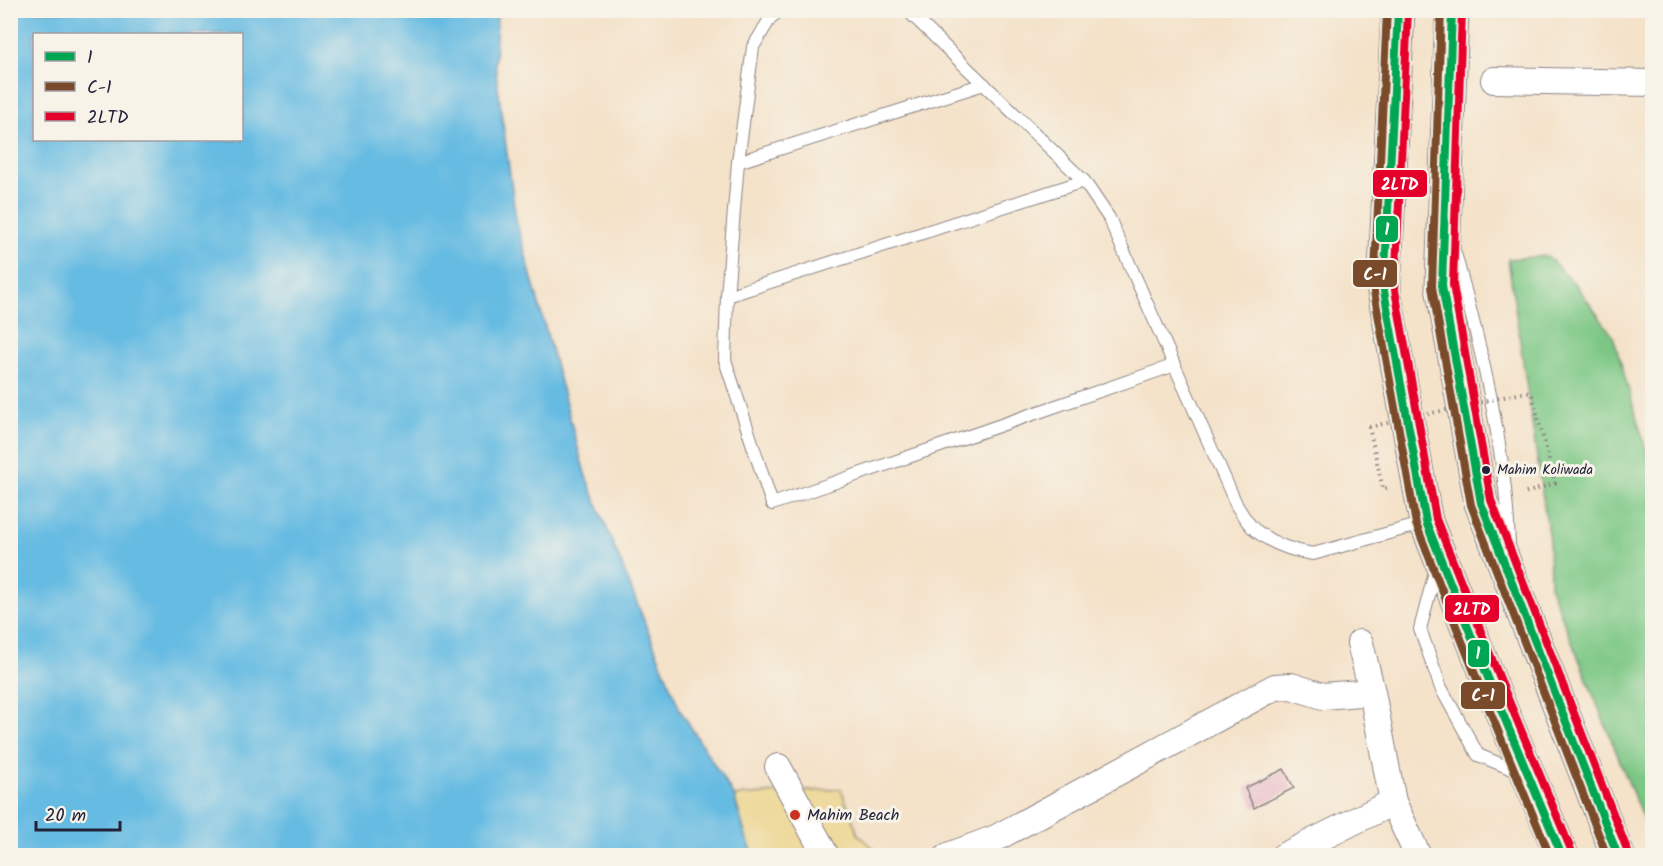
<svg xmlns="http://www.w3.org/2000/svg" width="1663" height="866" viewBox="0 0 1663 866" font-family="Kalam,sans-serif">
	<rect width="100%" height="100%" fill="#f7f3e8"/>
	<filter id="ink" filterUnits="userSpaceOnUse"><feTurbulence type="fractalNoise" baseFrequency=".0167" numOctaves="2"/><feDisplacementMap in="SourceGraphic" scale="12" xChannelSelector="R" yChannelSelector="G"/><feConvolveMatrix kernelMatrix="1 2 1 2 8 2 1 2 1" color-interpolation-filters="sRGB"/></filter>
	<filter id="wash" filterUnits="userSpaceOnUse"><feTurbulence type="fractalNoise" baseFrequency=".008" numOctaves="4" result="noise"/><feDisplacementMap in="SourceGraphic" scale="24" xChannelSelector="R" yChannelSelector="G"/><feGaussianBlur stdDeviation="1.35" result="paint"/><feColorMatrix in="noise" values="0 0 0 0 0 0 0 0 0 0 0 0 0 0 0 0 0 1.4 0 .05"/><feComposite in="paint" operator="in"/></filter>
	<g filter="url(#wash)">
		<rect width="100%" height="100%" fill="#f4e2c9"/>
		<path fill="#7cc784" stroke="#4f7460" stroke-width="1.5" d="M1547,256L1576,285L1613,336L1652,470V841L1550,587L1549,540L1508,259Z"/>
		<path fill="#eeda9e" stroke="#887e6c" stroke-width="1.5" d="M841,789L858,834L881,855H754L746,838L734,796Z"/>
		<path fill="#66bbe2" stroke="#446e8e" stroke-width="1.5" fill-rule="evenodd" d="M10,11H497L495,65L516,220L585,474L680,710L734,796L746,837L754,855H11ZM34,34H242V140H34Z"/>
		<g id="blocks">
			<path fill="#e6adc0" d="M1284,769L1294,788L1254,808L1245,788Z"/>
		</g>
	</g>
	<g filter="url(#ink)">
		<use href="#blocks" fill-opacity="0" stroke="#8b8282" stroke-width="1.5"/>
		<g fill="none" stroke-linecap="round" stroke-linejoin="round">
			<defs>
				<g id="service">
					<path d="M781,10L771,17L753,47L738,162L727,296L725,360L772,504L1175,365"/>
					<path d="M907,10L1084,181L1109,218L1237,506C1242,514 1248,524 1255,530C1271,543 1293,551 1313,554L1425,523"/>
					<path d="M738,162L984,84"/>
					<path d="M1455,253C1481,347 1506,447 1509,545"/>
					<path d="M727,296L1084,181"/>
					<path d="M1436,568L1420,629L1441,688L1478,755L1522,773"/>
				</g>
				<g id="minor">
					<path d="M1494,80L1652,83"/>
					<path d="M1360,643L1372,692L1393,802L1418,856"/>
					<path d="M778,767L826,856"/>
					<path d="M948,856L996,838L1275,687L1291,686L1323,696L1372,692"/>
					<path d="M1284,856L1393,802"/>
				</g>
				<g id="primary">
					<path d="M1398,10L1384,291L1426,522L1494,693L1562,856"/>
					<path d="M1452,10L1442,286L1481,503L1618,856"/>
				</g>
			</defs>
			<use href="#service" stroke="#8b8282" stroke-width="14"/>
			<use href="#minor" stroke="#8b8282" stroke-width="28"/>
			<use href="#primary" stroke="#8b8282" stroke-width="35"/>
			<g stroke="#8b8282" stroke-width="4" stroke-dasharray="1.5 4.5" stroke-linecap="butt">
				<path d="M1369,427L1383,489L1391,487"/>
				<path d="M1526,493L1555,483L1531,391"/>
			</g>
			<use href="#service" stroke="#fff" stroke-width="12"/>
			<use href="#minor" stroke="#fff" stroke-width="26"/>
			<use href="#primary" stroke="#fff" stroke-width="33"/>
			<path stroke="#8b8282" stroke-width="4" stroke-dasharray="1.5 4.5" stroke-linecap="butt" d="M1369,427L1531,391"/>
			<defs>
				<g id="bus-1">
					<path d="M1398,10L1384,291L1426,522L1494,693L1562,856"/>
					<path d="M1452,10L1442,286L1481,503L1618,856"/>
				</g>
				<g id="bus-2">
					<path d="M1387,10L1374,292L1416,524L1484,697L1550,856"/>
					<path d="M1441,10L1432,287L1471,505L1607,856"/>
				</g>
				<g id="bus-3">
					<path d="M1462,10L1453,285L1491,500L1628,852"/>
					<path d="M1408,11L1395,290L1436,519L1504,689L1572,852"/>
				</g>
			</defs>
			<use href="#bus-1" stroke="#f7f3e8" stroke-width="12"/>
			<use href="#bus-2" stroke="#f7f3e8" stroke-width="12"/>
			<use href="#bus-3" stroke="#f7f3e8" stroke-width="12"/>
			<use href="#bus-1" stroke="#00a651" stroke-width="8"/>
			<use href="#bus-2" stroke="#7a4b2a" stroke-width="8"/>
			<use href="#bus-3" stroke="#e4002b" stroke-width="8"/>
		</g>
	</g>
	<circle fill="#22223b" stroke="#f7f3e8" stroke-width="2" cx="1486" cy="470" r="5"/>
	<circle fill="#c8321e" stroke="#f7f3e8" stroke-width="2" cx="795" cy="815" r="6"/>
	<g text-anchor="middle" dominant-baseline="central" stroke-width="6" stroke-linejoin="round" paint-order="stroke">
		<g font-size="14" fill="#22223b" stroke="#f7f3e8" text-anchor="start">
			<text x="1497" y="470">Mahim Koliwada</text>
		</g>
		<g font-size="16" fill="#22223b" stroke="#f7f3e8" text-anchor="start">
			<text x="807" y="815">Mahim Beach</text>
		</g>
	</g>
	<g stroke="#f7f3e8" stroke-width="2">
		<rect x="1372" y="169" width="56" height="29" rx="6" fill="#e4002b"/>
		<rect x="1375" y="215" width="24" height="28" rx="6" fill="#00a651"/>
		<rect x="1352" y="259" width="46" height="29" rx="6" fill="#7a4b2a"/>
		<rect x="1444" y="594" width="56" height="29" rx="6" fill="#e4002b"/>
		<rect x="1467" y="639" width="23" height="29" rx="6" fill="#00a651"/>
		<rect x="1460" y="681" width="46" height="29" rx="6" fill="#7a4b2a"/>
	</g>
	<g font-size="16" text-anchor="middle" font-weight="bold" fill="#fff">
		<text x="1400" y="190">2LTD</text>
		<text x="1387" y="235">1</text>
		<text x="1375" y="280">C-1</text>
		<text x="1472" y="615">2LTD</text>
		<text x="1478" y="659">1</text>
		<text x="1483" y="701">C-1</text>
	</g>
	<rect width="1663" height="866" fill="none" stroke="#f7f3e8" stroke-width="36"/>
	<rect x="33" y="33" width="210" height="108" fill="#f7f3e8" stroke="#a29fa3" stroke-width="1.5"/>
	<rect x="45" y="52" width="30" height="9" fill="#00a651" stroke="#a29fa3" stroke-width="1.5"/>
	<text x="87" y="63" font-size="18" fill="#22223b">1</text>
	<rect x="45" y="82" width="30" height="9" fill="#7a4b2a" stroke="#a29fa3" stroke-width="1.5"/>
	<text x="87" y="93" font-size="18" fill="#22223b">C-1</text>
	<rect x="45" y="112" width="30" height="9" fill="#e4002b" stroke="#a29fa3" stroke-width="1.5"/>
	<text x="87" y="123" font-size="18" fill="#22223b">2LTD</text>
	<path d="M36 821v9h84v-9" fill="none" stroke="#22223b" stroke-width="3"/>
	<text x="45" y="821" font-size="18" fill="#22223b" stroke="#f7f3e8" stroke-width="4.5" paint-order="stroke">20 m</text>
</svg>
